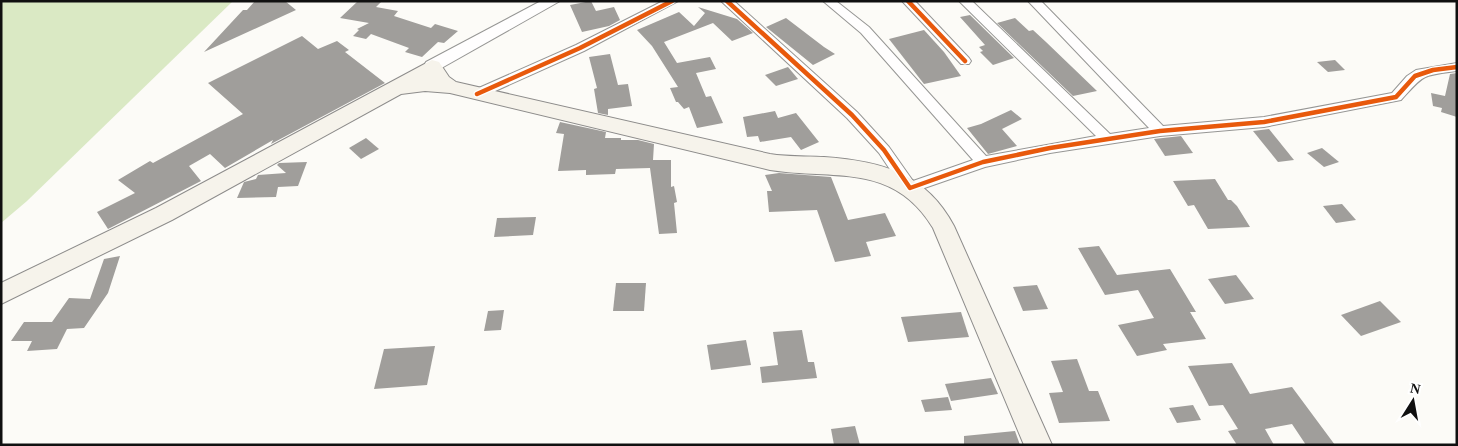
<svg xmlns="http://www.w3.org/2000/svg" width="1458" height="446" viewBox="0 0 1458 446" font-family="Georgia,serif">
	<rect width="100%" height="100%" fill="#fcfbf7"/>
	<path fill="#dae9c4" d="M1,1H233L27,201L1,223Z"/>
	<g fill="#a09e9b">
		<path d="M255,1H285L296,10L204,52L243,10H247Z"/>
		<path d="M358,1H382L376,7L398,11L394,16L431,28L435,24L458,31L444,43L438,42L422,57L405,52L409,48L371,34L366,39L353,36L359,30L357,29L369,23L340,18Z"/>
		<path d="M591,1L596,11L614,7L620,20L609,26L582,32L570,5Z"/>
		<path d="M698,7L737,19L753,33L732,41L713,23L664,42L677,63L710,57L716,69L696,73L706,97L711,96L723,123L697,128L689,107L684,109L678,102H676L670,88L678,87L652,46L637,30L679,12L694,26L705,13Z"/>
		<path d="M970,15L1014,58L993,65L980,52L983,51L979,47L985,45L960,17Z"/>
		<path d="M786,18L824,47L835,54L813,65L766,27Z"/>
		<path d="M1015,18L1029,31L1033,30L1046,42L1097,91L1073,96L997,23Z"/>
		<path d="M924,30L944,52L961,76L924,84L889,39Z"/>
		<path d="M302,36L318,49L337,41L349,50L345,52L385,83L271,144L273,140L225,168L210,154L189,166L201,181L108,229L97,212L135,193L118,180L150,161L153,163L243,114L208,83Z"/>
		<path d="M610,54L618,85L628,84L632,106L608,109V115L598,113L594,89L597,88L589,57Z"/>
		<path d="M1335,60L1345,70L1328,72L1317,62Z"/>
		<path d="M788,67L798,79L776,86L765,75Z"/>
		<path d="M1457,73V117L1441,112L1442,108L1433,106L1431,93L1445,96L1450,74Z"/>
		<path d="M1011,110L1022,119L1002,129L1017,146L988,154L967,128L981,124Z"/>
		<path d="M775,111L778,118L796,113L819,142L801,150L791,137L760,142L758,136L747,137L743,117Z"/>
		<path d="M560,122L606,132L605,138H621V140H638L654,144L653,160H671V187L674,186L677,202L674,203L677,233L659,234L650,168L616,169L615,174L586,175V170L558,171L564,134L556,133Z"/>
		<path d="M1269,129L1294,160L1278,162L1253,131Z"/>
		<path d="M1181,136L1193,153L1165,156L1154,139Z"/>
		<path d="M366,138L379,149L361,159L349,148Z"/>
		<path d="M1322,148L1339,162L1324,167L1307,153Z"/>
		<path d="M307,162L298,186L278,187L276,197L237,198L244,182L256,179L258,175L286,173L277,165L279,163Z"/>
		<path d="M779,173L831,177L848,220L885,213L896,236L866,242L871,256L835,262L817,210L769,212L767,191H772L765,175Z"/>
		<path d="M1215,179L1228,200H1231L1237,206L1250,227L1208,229L1194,205L1188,206L1173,181Z"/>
		<path d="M1342,204L1356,220L1336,223L1323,206Z"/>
		<path d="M536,217L533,235L494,237L497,218Z"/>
		<path d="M1099,246L1117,275L1170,269L1196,312H1190L1206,339L1163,344L1167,350L1137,356L1118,325L1154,318L1138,290L1105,295L1078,248Z"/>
		<path d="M120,256L108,293L84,328L67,329L57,349L27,351L32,341H11L24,322H52L69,298L90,299L104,259Z"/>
		<path d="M1236,275L1254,299L1225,304L1208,279Z"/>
		<path d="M616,283H646L644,311H613Z"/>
		<path d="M1037,285L1048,309L1023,311L1013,287Z"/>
		<path d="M1380,301L1401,322L1361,336L1341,315Z"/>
		<path d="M504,310L501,330L484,331L488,311Z"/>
		<path d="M961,312L969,337L908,342L901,317Z"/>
		<path d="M802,330L808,362H814L817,378L762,383L760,367L778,365L773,332Z"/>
		<path d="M746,340L751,365L711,370L707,345Z"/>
		<path d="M435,346L427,385L374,389L384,349Z"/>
		<path d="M1077,359L1089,391H1098L1110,421L1059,423L1049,393L1063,392L1051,361Z"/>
		<path d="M1232,363L1250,394L1292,387L1335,445H1306L1292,424L1265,429L1274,445H1237L1228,431L1238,429L1223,405L1209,406L1188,366Z"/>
		<path d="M991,378L998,394L951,401L945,384Z"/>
		<path d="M948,397L952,410L925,412L921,400Z"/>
		<path d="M1193,405L1201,420L1177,423L1169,408Z"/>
		<path d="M855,426L860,445H834L831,429Z"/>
		<path d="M1015,431L1020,445H964V436Z"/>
	</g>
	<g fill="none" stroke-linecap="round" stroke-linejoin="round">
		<defs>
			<g id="minor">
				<path d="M663,1H678L584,51L482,97L477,98L471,94L472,91L576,45Z"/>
				<path d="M721,1H734L857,112L889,147L913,181L973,160L861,33L823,1H836L869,27L986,156L1096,136L959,1H972L1110,134L1149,128L1028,1H1041L1163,126L1264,117L1392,93L1407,76L1416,70L1457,63V71C1420,76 1425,74 1401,100L1396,101L1264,127L1160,136L1050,153L985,167L910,193L905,192L879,153L847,118Z"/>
				<path d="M902,1H915L969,58L971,61L969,64H961Z"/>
			</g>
			<path id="tertiary" d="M541,1H560L438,70H426L424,66L426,62Z"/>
			<path id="secondary" d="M432,60L439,62L449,77L456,82L770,154C788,157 806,156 824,157C881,161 926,173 954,226L1052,445H1024L933,228C893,162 834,180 770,170L450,93L425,91L401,94L172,220L1,304V283L156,208Z"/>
		</defs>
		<use href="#minor" stroke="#969694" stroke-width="2"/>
		<use href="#tertiary" stroke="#969694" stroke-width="2"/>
		<use href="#secondary" stroke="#8d8c8b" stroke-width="2"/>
		<use href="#minor" fill="#fffefe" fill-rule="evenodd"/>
		<use href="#tertiary" fill="#fffefe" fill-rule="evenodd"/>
		<use href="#secondary" fill="#f6f3eb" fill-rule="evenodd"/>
		<defs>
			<g id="cycleway">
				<path d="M727,1L852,115L884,150L910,188L983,162L1050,148L1160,131L1264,122L1396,97L1415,76L1433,70L1457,67"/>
				<path d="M908,1L965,61"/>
				<path d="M477,94L580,48L672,1"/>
			</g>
		</defs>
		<use href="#cycleway" stroke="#fff" stroke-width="7"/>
		<use href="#cycleway" stroke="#e8590c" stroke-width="4.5"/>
	</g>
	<rect width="1458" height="446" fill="none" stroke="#101010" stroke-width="5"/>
	<g transform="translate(1413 401) rotate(11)" stroke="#ffffff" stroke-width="4" paint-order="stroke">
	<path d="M0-4L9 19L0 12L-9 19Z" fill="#101010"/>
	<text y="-8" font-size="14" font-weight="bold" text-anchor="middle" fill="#101010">N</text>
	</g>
</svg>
